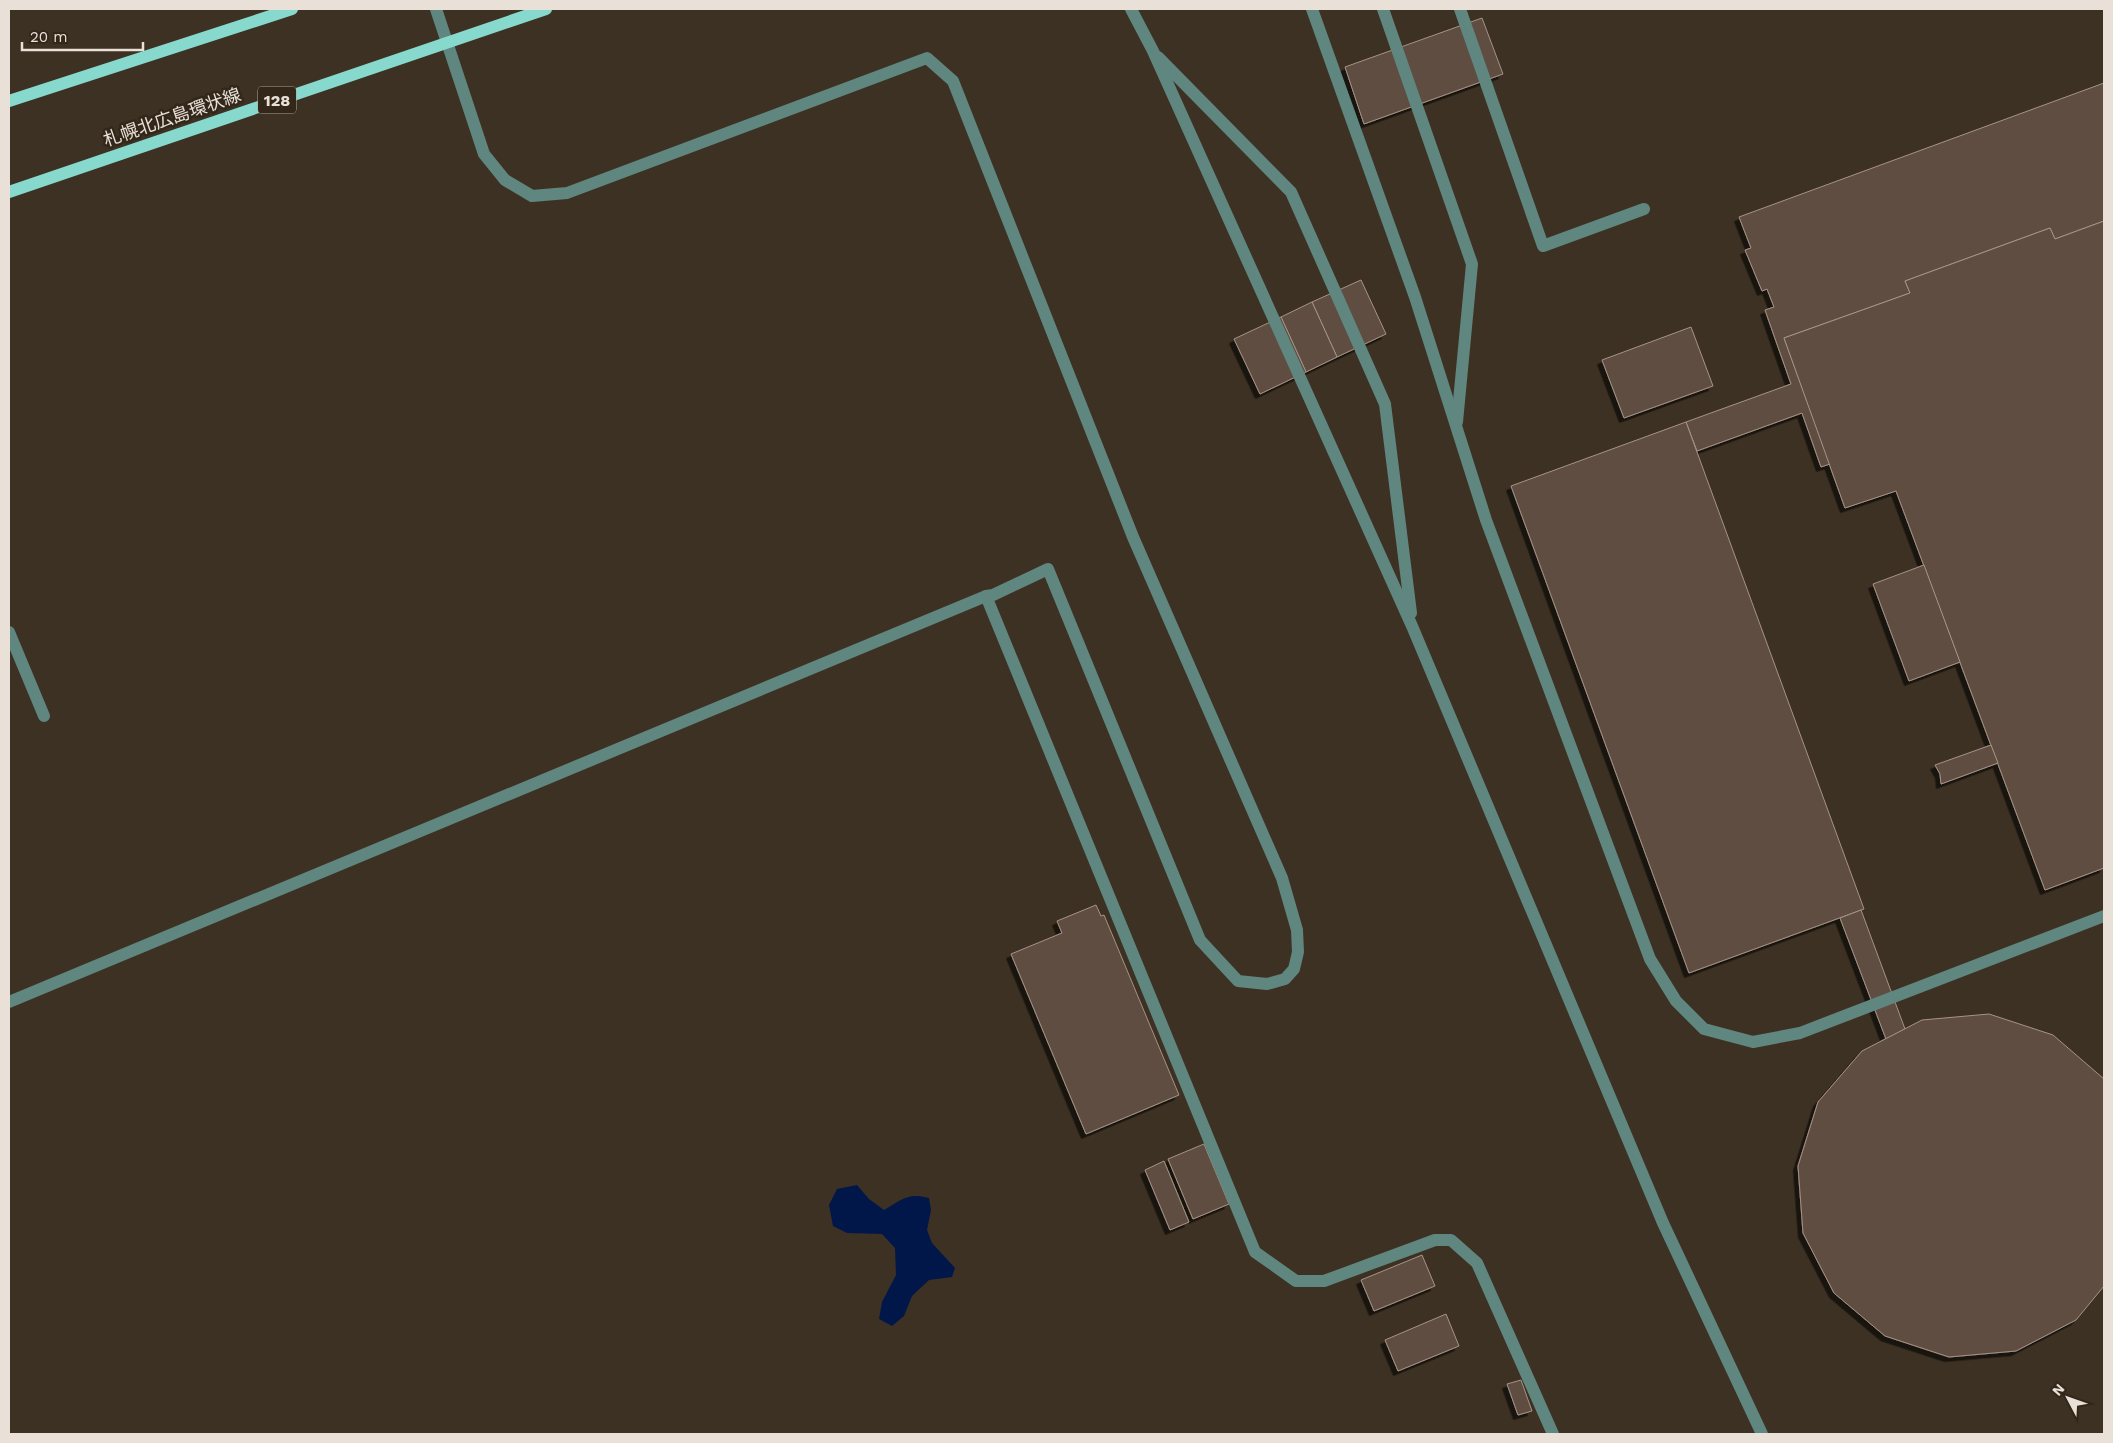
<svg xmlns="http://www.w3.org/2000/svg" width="2113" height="1443" viewBox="0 0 2113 1443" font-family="'Work Sans','Noto Sans JP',sans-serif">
	<defs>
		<filter id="shadow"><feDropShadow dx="-4.5" dy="4.5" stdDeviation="0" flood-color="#0009"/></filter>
	</defs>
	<rect width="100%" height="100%" fill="#3d3123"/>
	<path fill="#01174a" d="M857,1185L869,1199L884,1210C901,1200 908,1192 929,1198L931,1210L927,1230L932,1243L955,1268L952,1277L929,1280L912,1296L904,1316L892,1326L879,1319L882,1302L896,1275L895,1248L882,1234L847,1233L833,1226L829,1205L837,1189Z"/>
	<g fill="#5f4d43" stroke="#a69387" filter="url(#shadow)">
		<path d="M1482,18L1503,74L1364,124L1345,67Z"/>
		<path d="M2104,83V221L2055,239L2050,228L1905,281L1910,293L1784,338L1830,464L1821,467L1802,413L1697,451L1686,422L1791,384L1765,310L1774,307L1767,289L1762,291L1745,250L1751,248L1739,217Z"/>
		<path d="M2104,221V868L2045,890L1896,491L1845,508L1784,338L1910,293L1905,281L2050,228L2055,239Z"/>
		<path d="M1361,280L1386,334L1337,357L1312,302Z"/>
		<path d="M1312,302L1337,357L1306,372L1281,317Z"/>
		<path d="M1281,317L1306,372L1260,394L1234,339Z"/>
		<path d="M1691,327L1713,386L1624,418L1602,360Z"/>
		<path d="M1686,422L1864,909L1689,973L1511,486Z"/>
		<path d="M1924,565L1960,662L1909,681L1873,584Z"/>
		<path d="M1991,745L1998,763L1941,784L1940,774L1935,765Z"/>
		<path d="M1096,905L1101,916L1104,915L1179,1095L1086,1134L1011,954L1062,933L1057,921Z"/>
		<path d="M1861,910L1905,1029L1886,1039L1840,918Z"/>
		<path d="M1989,1014L2053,1035L2104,1079V1286L2076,1320L2016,1351L1949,1357L1885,1336L1834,1293L1803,1233L1798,1166L1818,1102L1862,1051L1922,1020Z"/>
		<path d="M1204,1144L1229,1204L1193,1219L1168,1159Z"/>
		<path d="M1164,1161L1189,1222L1170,1230L1145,1170Z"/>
		<path d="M1422,1255L1435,1286L1374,1311L1361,1280Z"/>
		<path d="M1446,1314L1459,1346L1398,1371L1385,1340Z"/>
		<path d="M1521,1380L1532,1411L1518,1415L1507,1384Z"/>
	</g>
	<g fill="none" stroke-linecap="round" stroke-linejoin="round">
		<g stroke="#608680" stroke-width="12">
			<path d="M1131,9L1153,51L1412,626L1663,1223L1762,1434"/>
			<path d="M1312,9L1415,297L1486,520L1650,959L1676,1001L1704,1029L1753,1042L1800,1033L2104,916"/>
			<path d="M1383,9L1472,264L1457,422"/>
			<path d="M1460,9L1543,246L1644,209"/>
			<path d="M1158,57L1291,192L1385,404L1411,613"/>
			<path d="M986,596L1255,1252L1296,1281H1324L1435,1240H1451L1477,1263L1553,1434"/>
			<path d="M9,632L44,716"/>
			<path d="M9,1002L986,596L993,595L1048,569L1200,940L1238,981L1267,984L1285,979L1294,969L1298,952L1297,930L1282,878L1133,537L953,81L927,58L567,193L532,196L505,180L484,154L436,9"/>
		</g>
		<g stroke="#86d9cc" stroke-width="12">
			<path d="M9,101L292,9"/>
			<path d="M9,192L546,9"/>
		</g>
	</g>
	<g text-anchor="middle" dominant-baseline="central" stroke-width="5" stroke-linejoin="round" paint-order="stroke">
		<rect fill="#33271a" stroke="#b2a89f" stroke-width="1" x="258" y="86.5" width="38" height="27" rx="4"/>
		<g font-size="16" font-weight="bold" fill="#e9e0d8">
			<text x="277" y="100">128</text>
		</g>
		<g font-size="18" fill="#e9e0d8" stroke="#33271a">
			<text transform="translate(172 117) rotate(-19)">札幌北広島環状線</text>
		</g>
	</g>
	<rect width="2113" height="1443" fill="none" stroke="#e9e0d8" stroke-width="20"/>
	<g transform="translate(2068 1398) rotate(311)" stroke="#33271a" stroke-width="4" paint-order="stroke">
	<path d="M0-4L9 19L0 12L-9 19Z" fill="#e9e0d8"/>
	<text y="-8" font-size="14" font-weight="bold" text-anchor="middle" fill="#e9e0d8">N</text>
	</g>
	<path d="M22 42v8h121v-8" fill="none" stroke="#e9e0d8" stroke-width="2.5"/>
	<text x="30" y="42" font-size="15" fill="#e9e0d8" stroke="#33271a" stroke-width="4" paint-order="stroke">20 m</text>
</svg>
